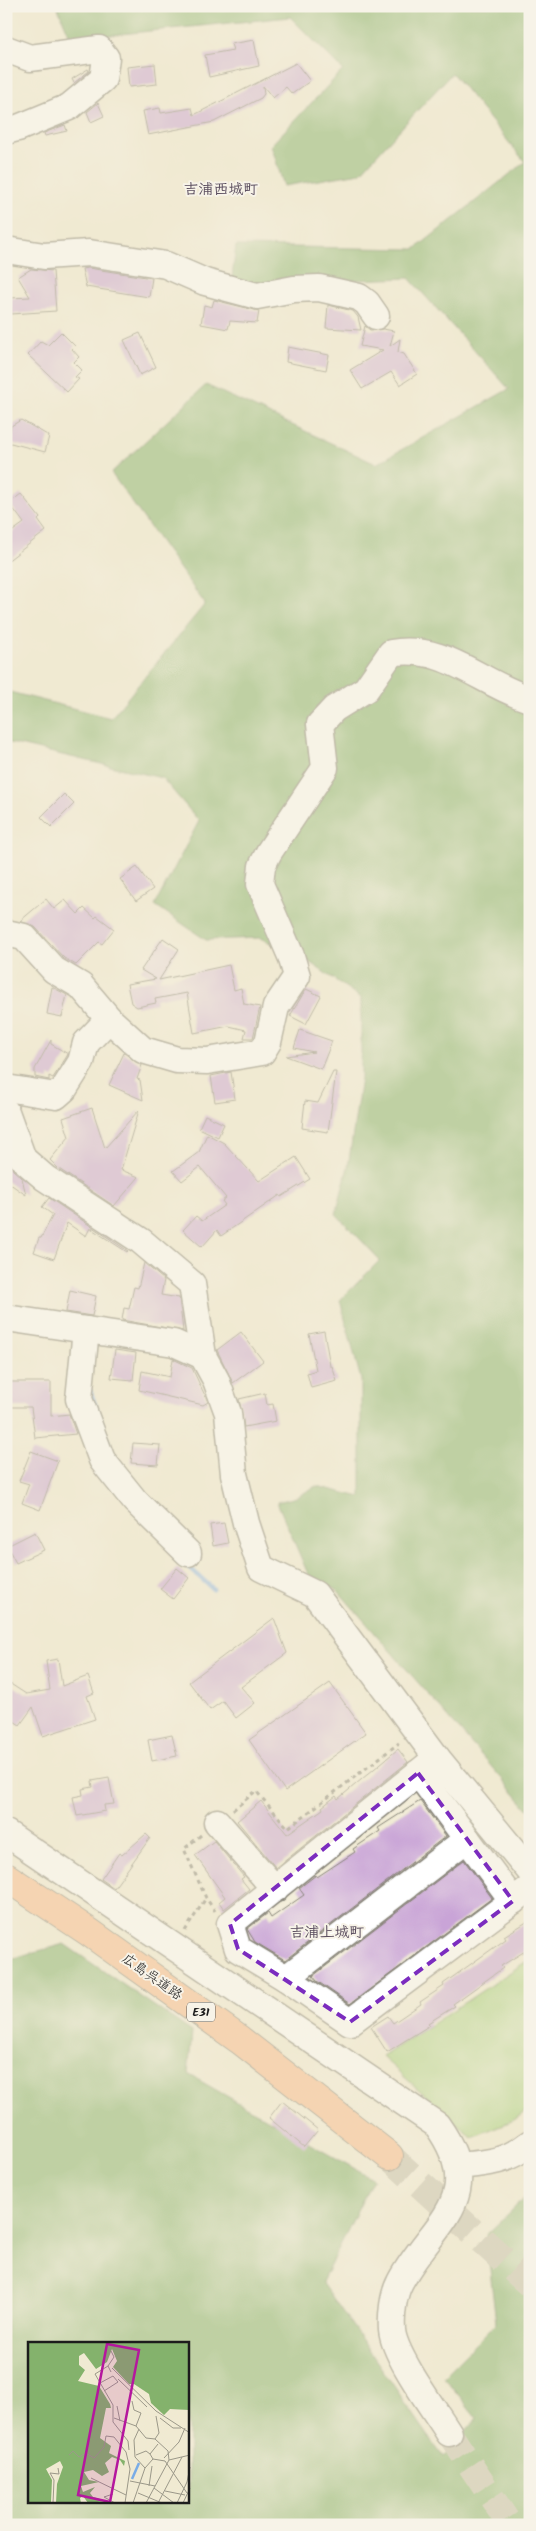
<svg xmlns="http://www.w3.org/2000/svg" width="536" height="2531" viewBox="0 0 536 2531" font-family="Kalam,'Klee One',sans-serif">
	<rect width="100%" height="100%" fill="#f7f3e8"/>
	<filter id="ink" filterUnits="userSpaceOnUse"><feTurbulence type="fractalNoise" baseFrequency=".02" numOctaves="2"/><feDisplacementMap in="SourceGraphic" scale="10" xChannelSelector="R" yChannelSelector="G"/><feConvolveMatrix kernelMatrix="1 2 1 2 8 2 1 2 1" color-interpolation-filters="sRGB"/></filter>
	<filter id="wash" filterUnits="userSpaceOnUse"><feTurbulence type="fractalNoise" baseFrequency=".0096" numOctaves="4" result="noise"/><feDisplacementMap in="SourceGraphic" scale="20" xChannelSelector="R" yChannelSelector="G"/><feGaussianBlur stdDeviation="1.12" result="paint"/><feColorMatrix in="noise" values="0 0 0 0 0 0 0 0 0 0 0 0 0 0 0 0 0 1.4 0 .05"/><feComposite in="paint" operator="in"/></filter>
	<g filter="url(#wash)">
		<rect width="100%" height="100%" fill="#f0ead2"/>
		<path fill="#a5d07c" stroke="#60764c" d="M530,1959V2108L514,2120L472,2137L382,2057Z"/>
		<g fill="#84b26c" stroke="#506744" fill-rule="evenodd">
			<path d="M57,6H530V1811L339,1592L308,1574L277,1502L297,1497L316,1486L361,1497V1380L340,1300L380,1260L336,1214L348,1167L361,1078V998L302,957L260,938L206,940L155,905L199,821L162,778L6,742V691L111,718L205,604L111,473L206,385L376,464L509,389L409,278L231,285L236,246L415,249L525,162L452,73L360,173L284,186L271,145L343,70L290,17L71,39Z"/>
			<path d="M64,1944L192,2032L188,2074L373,2179L322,2282L443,2457L477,2418L443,2376L496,2323L486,2235L530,2193V2525H6V1960ZM29,2344H188V2502H29Z"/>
		</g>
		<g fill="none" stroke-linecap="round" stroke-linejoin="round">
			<g stroke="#79ace6" stroke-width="5">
				<path d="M90,1391L110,1449"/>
				<path d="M184,1563L213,1589"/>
			</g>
		</g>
		<g id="blocks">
			<g fill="#c9a4d7">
				<path d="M254,40L259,66L209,77L205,55L233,50L231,44Z"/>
				<path d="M296,63L310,81L292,94L286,87L273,98L263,86L264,94L261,98L214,122L148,135L143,111L160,108L161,113L192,108L194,115Z"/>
				<path d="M155,64L157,84L129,87L127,67Z"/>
				<path d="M88,69L89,71L74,83L72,79Z"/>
				<path d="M98,103L104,116L91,122L87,112Z"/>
				<path d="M65,125L67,131L45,136L44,133Z"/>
				<path d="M88,268L152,278L149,297L86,287L82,269Z"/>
				<path d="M31,269L53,271L56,311L11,314L10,298L30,297L18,277Z"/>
				<path d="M214,300L259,311L257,323L230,321L228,329L201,324L204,305L212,307Z"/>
				<path d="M328,305L353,311L358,317L361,330L326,328Z"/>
				<path d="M365,326L370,330L383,329L394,331L390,346L400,339L398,352L404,354L417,374L400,385L391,372L362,389L350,370L383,350L360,346Z"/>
				<path d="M61,332L75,346L72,349L79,357L74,362L82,370L75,377L79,379L67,392L28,355L41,341L48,345Z"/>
				<path d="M140,333L156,367L140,375L124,340Z"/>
				<path d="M288,347L329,355L326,370L286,362Z"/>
				<path d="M21,420L49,436L45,452L7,442L11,426Z"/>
				<path d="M21,494L40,518L38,520L46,531L6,562V536L24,523L9,503Z"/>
				<path d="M64,794L74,804L51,827L41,817Z"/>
				<path d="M137,867L153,889L136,901L120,879Z"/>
				<path d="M46,899L54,909L65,900L78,914L84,908L95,918L97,916L114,929L102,944L99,942L76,965L64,958L35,927L20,921Z"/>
				<path d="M163,938L179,949L159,980L229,965L234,990L241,988L244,1004L260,1007L253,1038H244L246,1030L229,1026L194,1033L187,993L155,999L156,1003L137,1007L131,1003L127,984L156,979L141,970Z"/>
				<path d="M52,987L67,995L62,1017L47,1014Z"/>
				<path d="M306,989L321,996L306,1024L290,1016Z"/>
				<path d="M300,1030L332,1041L321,1069L286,1056L314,1052L294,1048Z"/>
				<path d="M51,1040V1044L68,1054L67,1056L53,1078L49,1076V1080L35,1077V1069Z"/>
				<path d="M124,1053L142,1065L137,1079L140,1080L143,1100L109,1085Z"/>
				<path d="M231,1072L235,1099L215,1102L211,1076Z"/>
				<path d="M333,1072H336L328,1132L302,1128L305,1101L318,1103Z"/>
				<path d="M92,1108L105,1148L139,1110L121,1170L139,1177L114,1206L59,1169L50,1160L69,1137L63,1118Z"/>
				<path d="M205,1115L224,1124L218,1137L199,1128Z"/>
				<path d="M207,1134L224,1143L259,1181L296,1157L310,1179L281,1197L280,1195L221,1236L217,1230L202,1247L183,1230L196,1216L202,1221L225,1205L222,1201L226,1198L200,1167L182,1181L173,1171L199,1152Z"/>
				<path d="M6,1157L13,1170L22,1178L26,1195L6,1181Z"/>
				<path d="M49,1198L128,1251L127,1252L90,1228L86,1236L67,1223L54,1259L34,1252L39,1238H41L53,1215L42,1207Z"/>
				<path d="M144,1263L164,1280L161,1295L179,1298L183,1331L122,1320L124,1308L129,1309L134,1287L138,1288Z"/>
				<path d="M70,1290L96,1296L92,1316L66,1312Z"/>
				<path d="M324,1331L330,1366H332L337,1381L311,1388L307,1373L316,1370L309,1334Z"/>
				<path d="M241,1332L263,1361L233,1383L217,1350Z"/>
				<path d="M115,1350L136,1353L133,1380L111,1378Z"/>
				<path d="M173,1359L192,1368L208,1402L203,1405L139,1390L142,1371L170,1377Z"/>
				<path d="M8,1382H51V1416L69,1414L76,1434L35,1438L31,1407H8Z"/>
				<path d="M265,1393L267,1405L273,1404L276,1421L244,1427L239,1399Z"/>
				<path d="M133,1443L160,1445L158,1465L131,1463Z"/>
				<path d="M31,1451L58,1461L40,1510L22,1503L29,1484L19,1481Z"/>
				<path d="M224,1523L228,1543L213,1546L210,1525Z"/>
				<path d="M35,1532L44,1550L16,1563L7,1546Z"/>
				<path d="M177,1568L189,1578L173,1599L160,1589Z"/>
				<path d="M274,1618L287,1653L241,1687L255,1703L236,1718L223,1701L210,1710L189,1682Z"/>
				<path d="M58,1659L62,1686L88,1676L94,1693L87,1696L95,1719L43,1736L33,1707L20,1725L6,1716V1681L26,1694L50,1690L46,1661Z"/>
				<path d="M330,1683L366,1733L285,1791L249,1740Z"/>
				<path d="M172,1735L177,1756L152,1761L148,1740Z"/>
				<path d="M398,1749L408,1762L276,1868L237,1821L261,1801L287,1834L323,1809L322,1807L336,1796L338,1799Z"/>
				<path d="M109,1778L114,1804L104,1805L105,1811L77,1816L73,1797L83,1795L82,1789L93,1787L92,1781Z"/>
				<path d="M420,1801L446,1836L285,1960L255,1942L247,1929L268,1913L271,1918L304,1895L299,1888L316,1875L317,1877L355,1852L353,1849L380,1831L378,1828Z"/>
				<path d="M146,1834L150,1838L114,1888L101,1879L119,1853L122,1855Z"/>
				<path d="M214,1841L244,1877L241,1879L249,1889L224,1909L219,1902L225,1897L195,1855Z"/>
				<path d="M464,1860L492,1898L350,2004L317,1981L313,1976Z"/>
				<path d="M530,1920V1948L501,1966L503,1968L453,2004L455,2006L428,2023L430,2025L387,2052L371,2027L388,2016L393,2023L421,2004L420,2002L444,1986L443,1984L506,1939L504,1936Z"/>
				<path d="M282,2101L318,2130L304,2147L269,2118Z"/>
			</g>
		</g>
	</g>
	<g filter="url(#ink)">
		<use href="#blocks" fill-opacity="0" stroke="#868377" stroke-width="1"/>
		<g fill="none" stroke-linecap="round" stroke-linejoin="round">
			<path stroke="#c6c1ae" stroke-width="26" stroke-dasharray="26 13" stroke-linecap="butt" d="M449,2433L510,2525"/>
			<path stroke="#c6c1ae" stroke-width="28" stroke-dasharray="28 14" stroke-linecap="butt" d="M389,2156L530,2284"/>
			<defs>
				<g id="minor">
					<path d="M6,49L30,58L99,49L106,58L103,79L69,107L18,128L6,131"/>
					<path d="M6,250L44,256L89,253L166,265L205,282L257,296L294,289L319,288L359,297L367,303L376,316"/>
					<path d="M6,933L24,937L54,970L81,986L109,1019L143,1050L177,1060L207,1061L262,1052L268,1042L276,1007L297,976L291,956L260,884L262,866L269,852L325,768L320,724L334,709L366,689L391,653C445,643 482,685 530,699"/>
					<path d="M6,1088L56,1096L64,1089L81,1062L86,1043L109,1019"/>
					<path d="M6,1112L23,1159L45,1178L141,1241L192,1284L203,1356L216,1380L228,1413L234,1474L246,1523L261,1568L315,1594L437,1758L530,1871"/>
					<path d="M6,1318L174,1343L203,1356"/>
					<path d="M86,1330L79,1399L102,1460L135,1501L188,1553"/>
					<path d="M437,1758L230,1924L238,1949L286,1978L350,2022L530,1888"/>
					<path d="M418,1773L513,1901"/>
					<path d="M217,1822L275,1889"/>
					<path d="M6,1833L437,2125C490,2199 431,2223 400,2282C393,2295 391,2316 392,2330C394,2356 435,2410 449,2433"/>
					<path d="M286,1978L467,1839"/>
					<path d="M457,2166C488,2163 505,2163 530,2143"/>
				</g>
				<path id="highway" d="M6,1877L89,1932L240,2040L389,2156"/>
			</defs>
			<use href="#minor" stroke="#868377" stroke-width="29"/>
			<use href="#highway" stroke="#868377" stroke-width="30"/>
			<g stroke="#868377" stroke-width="3" stroke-dasharray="4 4" stroke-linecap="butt">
				<path d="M529,6L530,7"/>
				<path d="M233,1810L256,1791L288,1828L399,1743"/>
				<path d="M201,1835L184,1849L206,1898L215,1911"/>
				<path d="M185,1931L206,1898"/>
			</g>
			<use href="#minor" stroke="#fff" stroke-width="26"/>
			<use href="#highway" stroke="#fbbb8c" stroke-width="28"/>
		</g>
	</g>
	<path d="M0 0H536V2531H0ZM418,1773L513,1901L350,2022L238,1949L230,1924Z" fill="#f0ead2" fill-opacity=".55" fill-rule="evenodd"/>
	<path fill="none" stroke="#7b2cbf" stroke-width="4" stroke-dasharray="10 6" stroke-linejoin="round" d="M418,1773L513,1901L350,2022L238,1949L230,1924Z"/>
	<g text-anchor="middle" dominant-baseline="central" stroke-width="4" stroke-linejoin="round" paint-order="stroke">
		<rect fill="#f7f3e8" stroke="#5e5c59" stroke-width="1" x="187" y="2002.5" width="28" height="19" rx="4"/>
		<g font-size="12" font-weight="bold" fill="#1c1c1c">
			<text x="201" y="2012">E31</text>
		</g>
		<g font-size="14" fill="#1c1c1c" stroke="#f7f3e8">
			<text transform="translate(152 1977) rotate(35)">広島呉道路</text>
		</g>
		<g font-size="15" font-weight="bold" fill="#594c5d" stroke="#f7f3e8">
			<text x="221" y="190">吉浦西城町</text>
			<text x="327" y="1933">吉浦上城町</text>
		</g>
	</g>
	<g transform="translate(28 2342)">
		<rect width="161" height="161" fill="#f0ead2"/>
		<path d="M0,0H161V68L142,67L136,73L123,61L121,52L106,42H101L85,25L89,19L84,7L79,20L68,27L56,11L51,14V23L57,28L50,39L71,44L82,62L83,66H78L72,96L83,104L81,111L97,119L96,124L92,118L84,115L77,121L81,130L74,134L65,128L56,130L61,138L71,140L53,144L55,150L67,145L62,151L65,155L79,159L60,161L55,154L52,156L53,161H28L29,142L35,125L32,119L18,127L24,138L23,160L0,161Z" fill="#84b26c"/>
		<path fill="none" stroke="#79ace6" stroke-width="2.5" d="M104,137L111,121"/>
		<path fill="none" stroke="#9b9889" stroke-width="1" d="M80,24L67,32L85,63V80L100,99L101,108M84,26L128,69L162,91M83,30L80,24L86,15L83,9M90,37L119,65M72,41L85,34L90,40L76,49M104,59L106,68L113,71L108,84M89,64L92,79M86,76L108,84L118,96L127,97L140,109L141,118M132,76L145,86H153M111,87L106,98L107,115L117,126M127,97L131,91L128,74M41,113L45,109L51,115L58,111L66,116L76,105L78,94L86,95L98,110L102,127L97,161M108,113L118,109L122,112M136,116L151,100L157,86M125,117L137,119L159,151M125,117L122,112L130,102M63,136L98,153M102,139L127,144M121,144L124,124M126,146L146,161M137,149L157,153M110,151L134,161M85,152L76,155L87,161M25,161L26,138L22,131L31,132L30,126M105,161L117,126L125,117M118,161L141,118L162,113M130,161L154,115M149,161L159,140L162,125M155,161L162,146"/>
		<path fill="#b5179e" fill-opacity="0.15" stroke="#b5179e" stroke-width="2.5" d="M79,2L111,8L82,160L50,153Z"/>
		<rect width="161" height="161" fill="none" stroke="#1c1c1c" stroke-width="2.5"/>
	</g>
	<rect width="536" height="2531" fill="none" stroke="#f7f3e8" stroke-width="25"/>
</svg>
